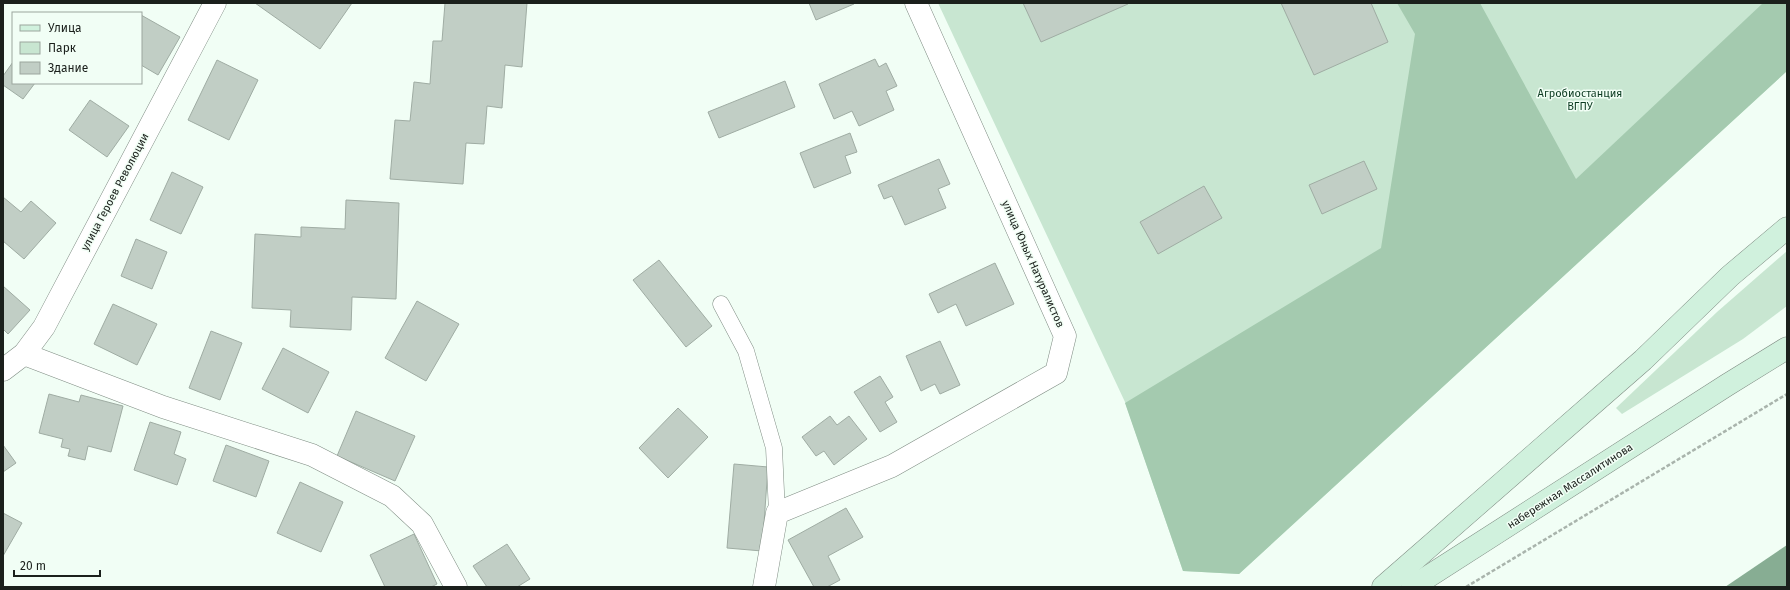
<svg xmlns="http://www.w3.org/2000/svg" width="1790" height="590" viewBox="0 0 1790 590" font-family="'Fira Sans',sans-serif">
	<rect width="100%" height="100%" fill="#f1fef5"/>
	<g fill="#c8e6d1">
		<path d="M938,3H1787V71L1239,574L1183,571L1125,402Z"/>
		<path d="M1787,251V306L1743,339L1622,414L1616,408L1717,312Z"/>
	</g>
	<path fill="#a4caaf" d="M1397,3H1480L1576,179L1763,3H1787V71L1239,574L1183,571L1125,403L1381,248L1415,34Z"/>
	<path fill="#87ad93" d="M1787,545V587H1725Z"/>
	<g fill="#c1cec5" stroke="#9faca3">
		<path d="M255,3H352L320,49Z"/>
		<path d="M445,3H527L522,67L505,65L502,108L487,106L484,144L466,143L463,184L390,179L395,120L410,121L414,82L430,84L433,41H442Z"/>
		<path d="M809,3H853L854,4L816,20Z"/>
		<path d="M1023,3H1127L1128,4L1041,42Z"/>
		<path d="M1281,3H1371L1388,42L1314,75Z"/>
		<path d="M141,15L180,37L158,75L141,65Z"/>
		<path d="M875,59L879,67L886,63L897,86L886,91L894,110L859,126L852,111L834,119L819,84Z"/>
		<path d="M217,60L258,80L229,140L188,120Z"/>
		<path d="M13,62V83H35L23,99L3,85V76Z"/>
		<path d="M785,81L795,107L719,138L708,112Z"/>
		<path d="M90,100L129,126L107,157L69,130Z"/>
		<path d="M850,133L857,152L845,156L851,173L814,188L800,153Z"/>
		<path d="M939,159L950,184L938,189L946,208L905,225L892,196L884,199L878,185Z"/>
		<path d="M1364,161L1377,189L1322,214L1309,185Z"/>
		<path d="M172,172L203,187L181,234L150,220Z"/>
		<path d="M1204,186L1222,218L1158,254L1140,222Z"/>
		<path d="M3,197L21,212L31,201L56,223L24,259L3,241Z"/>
		<path d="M346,200L399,203L396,299L352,297L351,330L290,327L291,310L252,308L255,234L301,237V227L345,229Z"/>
		<path d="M136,239L167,252L152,289L121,276Z"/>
		<path d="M659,260L712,326L686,347L633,280Z"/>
		<path d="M995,263L1014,304L966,326L956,304L938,313L929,294Z"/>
		<path d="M3,286L30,310L8,334L3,329Z"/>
		<path d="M417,301L459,324L426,381L385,358Z"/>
		<path d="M113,304L157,324L137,365L94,344Z"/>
		<path d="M211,331L242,343L220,400L189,388Z"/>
		<path d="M940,341L960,385L940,394L935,384L921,391L906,356Z"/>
		<path d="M283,348L329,372L308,413L262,389Z"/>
		<path d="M880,376L893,397L885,402L897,422L880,432L854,392Z"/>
		<path d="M49,394L79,402L81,395L123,406L111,452L88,446L85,460L68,456L70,449L61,447L63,439L39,433Z"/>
		<path d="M678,408L708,437L668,478L639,448Z"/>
		<path d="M356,411L415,436L395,481L337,456Z"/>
		<path d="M830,416L837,425L849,416L867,439L834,465L824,451L816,456L802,437Z"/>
		<path d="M150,422L181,432L174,454L186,459L177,485L134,470Z"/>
		<path d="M3,445L16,463L3,472Z"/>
		<path d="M226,445L269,461L256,497L213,481Z"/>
		<path d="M734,464L768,467L762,551L727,548Z"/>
		<path d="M300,482L343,502L321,552L277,533Z"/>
		<path d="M846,508L863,537L828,556L840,580L827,587H814L788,540Z"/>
		<path d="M3,513L22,523L3,556Z"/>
		<path d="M414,534L437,584L431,587H385L370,555Z"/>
		<path d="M507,544L530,579L517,587H487L473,566Z"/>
	</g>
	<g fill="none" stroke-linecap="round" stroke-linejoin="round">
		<defs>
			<path id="service" d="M721,304L746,351L774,448L777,513"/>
			<g id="minor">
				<path d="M24,354L163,407L312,455L392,496L422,524L456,587"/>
				<path d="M3,370L24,354L44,327L215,3"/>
				<path d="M764,587L777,513L892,466L1056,373L1065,336L916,3"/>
			</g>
			<g id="secondary">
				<path d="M1383,587L1643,360L1730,276L1787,228"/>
				<path d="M1412,587L1727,385L1787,348"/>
			</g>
		</defs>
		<use href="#service" stroke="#7f8c83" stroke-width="17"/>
		<use href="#minor" stroke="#7f8c83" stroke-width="23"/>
		<use href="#secondary" stroke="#7f8c83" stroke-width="23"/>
		<path stroke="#a9b4ac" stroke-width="2.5" stroke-dasharray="4 2" stroke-linecap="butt" d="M1466,587L1787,394"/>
		<use href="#service" stroke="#fff" stroke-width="16"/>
		<use href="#minor" stroke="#fff" stroke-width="22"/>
		<use href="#secondary" stroke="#d0f1dd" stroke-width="22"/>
	</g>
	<g text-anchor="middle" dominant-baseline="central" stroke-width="3" stroke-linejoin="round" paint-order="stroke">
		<g font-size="11" fill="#0c3b21" stroke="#f1fef5">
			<text x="1580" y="93">Агробиостанция<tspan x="1580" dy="13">ВГПУ</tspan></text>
		</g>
		<g font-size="11" fill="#1b201c" stroke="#f1fef5">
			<text transform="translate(115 192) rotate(-62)">улица Героев Революции</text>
			<text transform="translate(1033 264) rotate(66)">улица Юных Натуралистов</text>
			<text transform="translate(1570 486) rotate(-33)">набережная Массалитинова</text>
		</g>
	</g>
	<rect width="1790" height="590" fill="none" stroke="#1b201c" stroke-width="8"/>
	<rect x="12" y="12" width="130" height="72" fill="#f1fef5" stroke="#9ba59e"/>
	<rect x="20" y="25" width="20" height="6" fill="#d0f1dd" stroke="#9ba59e"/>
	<text x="48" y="32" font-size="12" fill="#1b201c">Улица</text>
	<rect x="20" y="42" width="20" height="12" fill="#c8e6d1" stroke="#9ba59e"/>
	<text x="48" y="52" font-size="12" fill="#1b201c">Парк</text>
	<rect x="20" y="62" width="20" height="12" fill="#c1cec5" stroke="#9ba59e"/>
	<text x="48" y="72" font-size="12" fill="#1b201c">Здание</text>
	<path d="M14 570v6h86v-6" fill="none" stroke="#1b201c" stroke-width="2"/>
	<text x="20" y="570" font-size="12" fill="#1b201c" stroke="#f1fef5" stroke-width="3" paint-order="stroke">20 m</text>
</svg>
